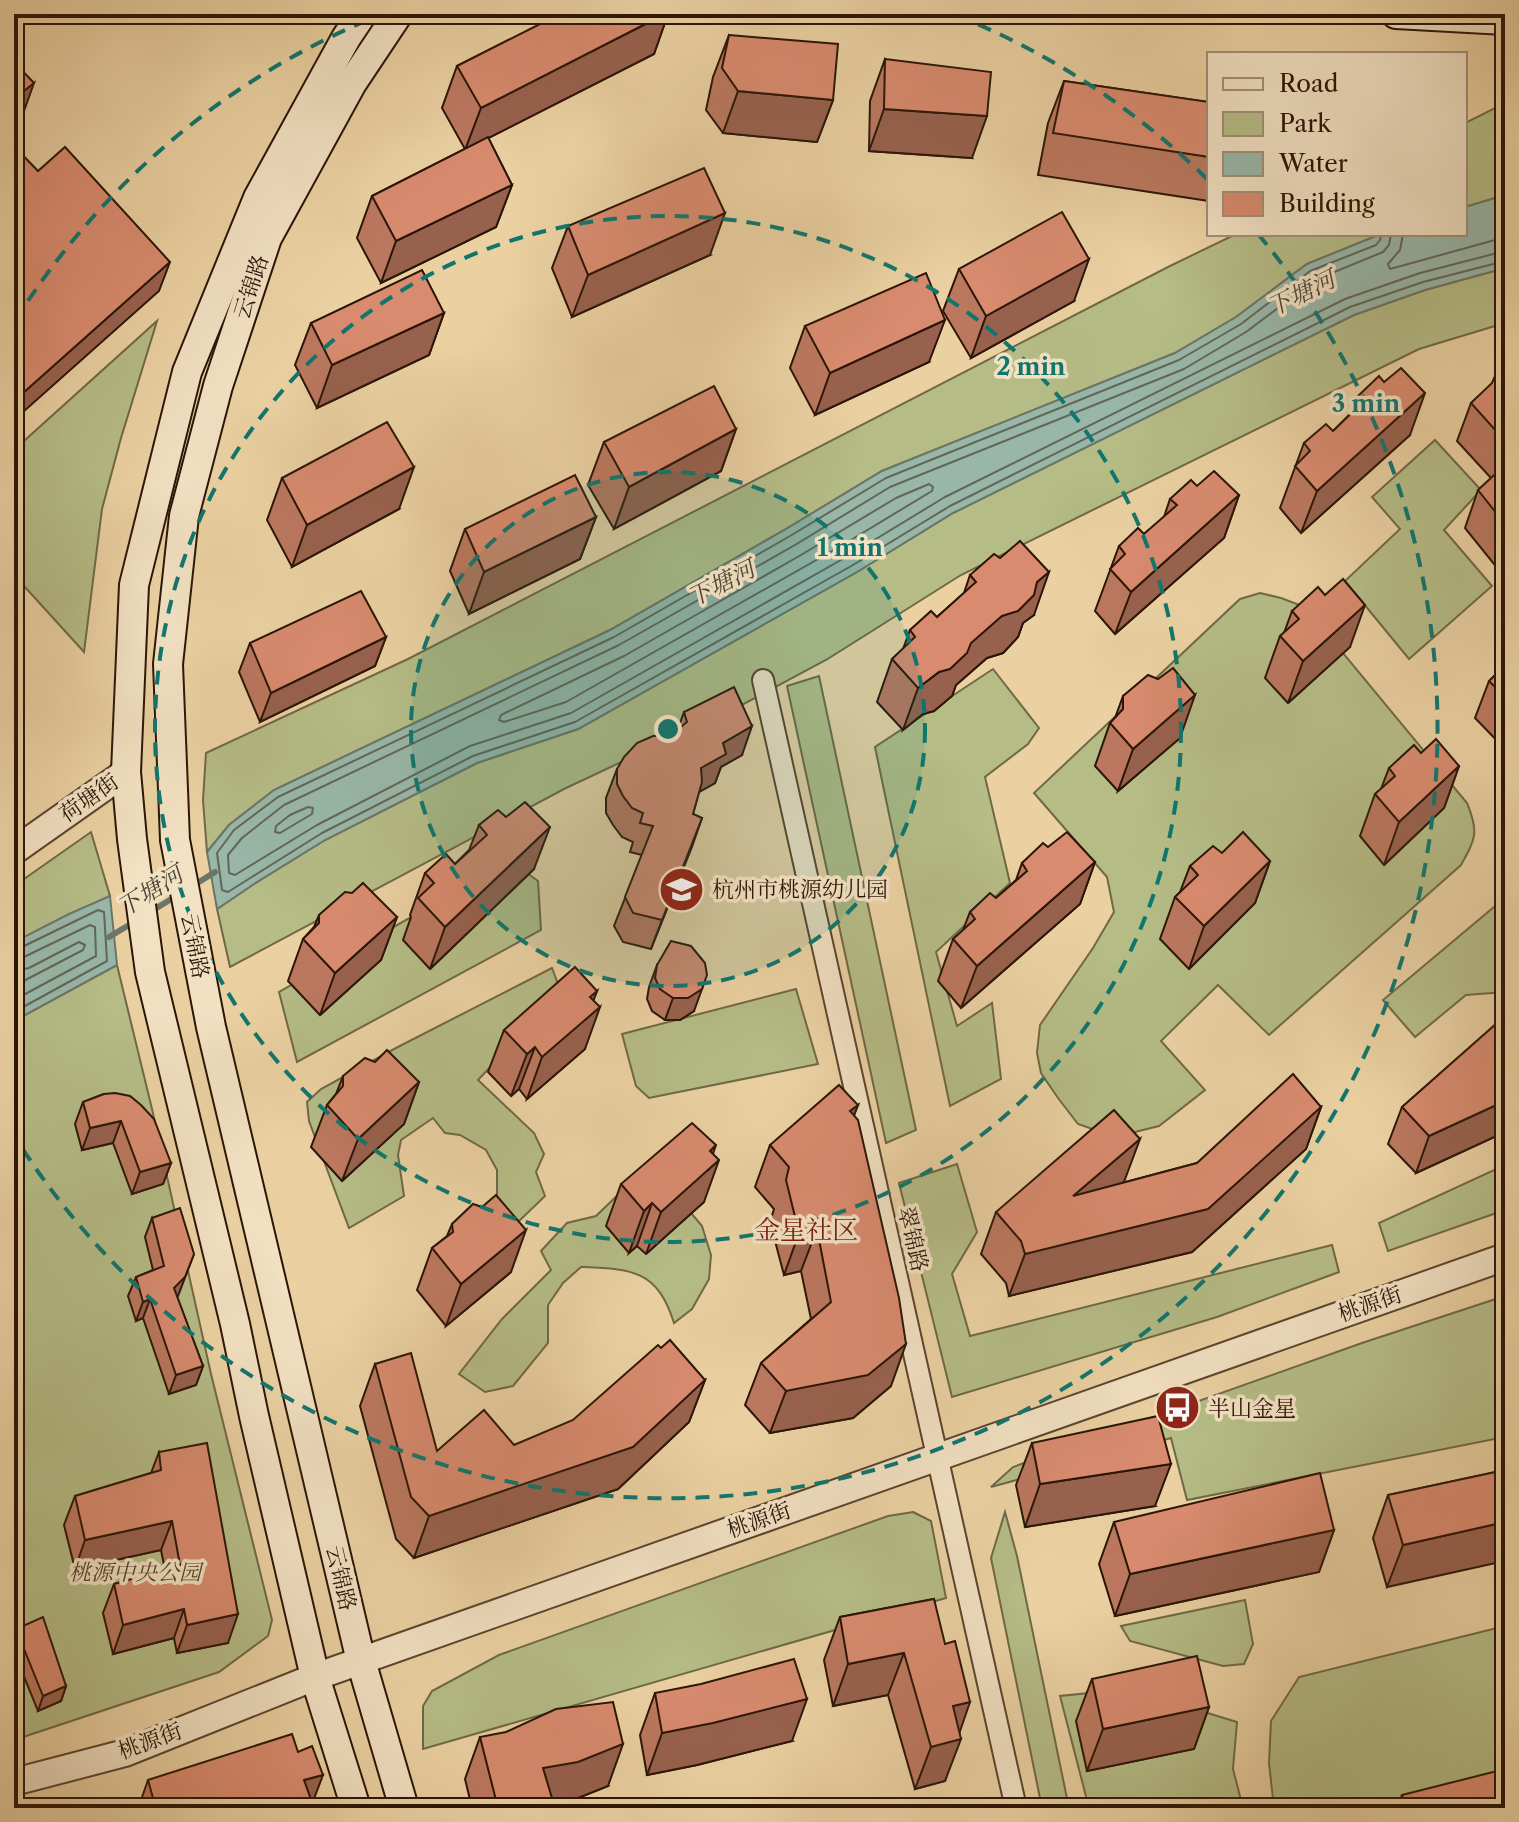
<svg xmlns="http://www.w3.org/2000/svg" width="1519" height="1822" viewBox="0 0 1519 1822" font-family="'Libre Caslon Text','Noto Serif SC',serif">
	<rect width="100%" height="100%" fill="#ebd1a2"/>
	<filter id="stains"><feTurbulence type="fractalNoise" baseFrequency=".0025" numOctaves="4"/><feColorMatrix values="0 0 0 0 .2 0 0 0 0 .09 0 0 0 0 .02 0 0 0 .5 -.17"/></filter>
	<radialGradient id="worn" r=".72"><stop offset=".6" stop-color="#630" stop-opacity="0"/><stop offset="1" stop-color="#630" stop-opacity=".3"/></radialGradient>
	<g fill="#b5bc86" stroke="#706846" stroke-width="2">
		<path d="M1505,103V195L1465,207V123Z"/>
		<path d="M1236,234H1381L1307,264L1236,317L1175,353L882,471L786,529L610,630L274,790L229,825L207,852L203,800L206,753L408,659L1168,267Z"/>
		<path d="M1505,268V323L1419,349L961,575L826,660L736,708L564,789L230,967L217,909L254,884L325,840L477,763L578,729L857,572L953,513L1354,315L1425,290Z"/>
		<path d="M157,321L121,438L102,509L84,652L14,575V450Z"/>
		<path d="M1435,440L1481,490L1444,530L1492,586L1409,659L1345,581L1400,529L1372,497Z"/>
		<path d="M1260,593L1281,598L1305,607L1467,803C1479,832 1476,838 1461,865L1269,1035L1218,985L1161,1041L1205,1090L1159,1126L1115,1137L1078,1124L1058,1098L1041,1073L1037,1053L1040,1025L1093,948L1114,912L1107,877L1034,793L1240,599Z"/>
		<path d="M993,669L1039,728L1028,744L985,777L1010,883L936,952L957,1026L992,1003L1001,1079L950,1106L875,747Z"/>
		<path d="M819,676L916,1130L886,1143L787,686Z"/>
		<path d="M91,832L110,896L14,944V886Z"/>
		<path d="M510,861L538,881L541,930L297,1062L279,992Z"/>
		<path d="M1500,902L1505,908V992L1466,995L1415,1037L1383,1000Z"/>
		<path d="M117,965L152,1109L211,1374L272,1620L268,1636L219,1672L14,1740V1021Z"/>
		<path d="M552,968L561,992L478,1080L534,1133L544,1154L536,1172L545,1196L516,1224L497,1198V1170L486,1150L460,1135L445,1133L433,1118L401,1140L398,1155L404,1196L349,1228L309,1121L307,1102L321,1089L396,1048Z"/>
		<path d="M796,989L818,1064L649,1098L636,1086L622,1034Z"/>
		<path d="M650,1164L702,1226L711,1255L709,1279L692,1309L674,1323C657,1269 631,1269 581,1267L563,1283L548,1305V1343L513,1386L485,1392L459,1374L502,1319L551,1270L541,1251L567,1223L596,1216Z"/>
		<path d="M957,1164L977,1232L952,1274L970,1336L1332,1245L1339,1272L1217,1317L952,1397L899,1183Z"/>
		<path d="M1505,1165V1210L1388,1251L1379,1223Z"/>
		<path d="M1505,1296V1437L1187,1500L1171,1438L991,1487L1013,1467L1362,1343Z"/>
		<path d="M913,1512L931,1521L946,1598L423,1749V1706L432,1691L499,1655L888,1516Z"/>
		<path d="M1005,1512L1017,1556L1069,1808H1042L991,1558Z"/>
		<path d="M1245,1600L1253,1644L1244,1664L1223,1666L1130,1641L1121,1626Z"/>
		<path d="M1505,1626V1808H1274L1269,1763L1271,1721L1299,1677Z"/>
		<path d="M1129,1689L1237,1722L1233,1769L1243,1808H1089L1060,1696Z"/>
	</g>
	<g fill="#98b7a9" stroke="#6c7668" stroke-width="2">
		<path d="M1505,195V268L1425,290L1354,315L953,513L857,572L578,729L477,763L325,840L254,884L217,909L207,852L229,825L274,790L610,630L786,529L882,471L1175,353L1236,317L1307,264L1381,234H1465V207Z"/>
		<path d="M110,896L117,965L14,1021V942L69,914Z"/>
	</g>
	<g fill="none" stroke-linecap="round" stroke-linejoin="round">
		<g stroke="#626658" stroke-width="2">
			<path d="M1381,234L1380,240L1376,245L1310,271L1241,324L1179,360L886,478L790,536L614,637L278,797L234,830L217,853L222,890L228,892L322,833L473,756L575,722L853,565L950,506L1350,307L1423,282L1505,261"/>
			<path d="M1391,234L1389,245L1383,252L1315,280L1246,332L1184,369L890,487L795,545L619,645L284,805L242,838L228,855L229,873L235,875L317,825L470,746L571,713L848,556L945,497L1345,299L1420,273L1505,251"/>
			<path d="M1403,234L1400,250L1388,264L1390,269L1495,240L1505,239"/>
			<path d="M929,484L933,487L932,491L841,546L566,702L504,722L499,720L501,715L624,656L801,555L896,498Z"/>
			<path d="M308,807L313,808L312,814L280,833L275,832L276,826L290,815Z"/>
			<path d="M14,949L20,948L98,910L104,912L107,961L14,1012"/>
			<path d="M14,959L24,957L90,925L95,927L96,956L14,1000"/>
			<path d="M14,971L29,968L79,942L85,945L83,950L14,986"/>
		</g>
		<g stroke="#6c7668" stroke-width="6">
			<path d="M191,887L215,872"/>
			<path d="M150,912L178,895"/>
			<path d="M109,937L134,922"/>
		</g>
		<defs>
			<path id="minor" d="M763,680L1016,1808"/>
			<g id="tertiary">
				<path d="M14,851L126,772"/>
				<path d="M14,1782L125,1753L315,1677L1505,1257"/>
			</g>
			<g id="secondary">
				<path d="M398,14L352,83L267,238L218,386L184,516L168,664L175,840L211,1027L361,1661L404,1808"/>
				<path d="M1396,14L1505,20"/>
				<path d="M356,1808L315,1677L254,1416L235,1324L150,972L132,839L126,772L134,585L187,372L258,198L346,38L362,14"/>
			</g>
		</defs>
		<use href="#minor" stroke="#5b442e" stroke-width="24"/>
		<use href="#tertiary" stroke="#5b442e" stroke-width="30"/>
		<use href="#secondary" stroke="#2b1507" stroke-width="32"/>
		<use href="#minor" stroke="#f2e1c3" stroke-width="20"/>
		<use href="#tertiary" stroke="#f2e1c3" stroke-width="26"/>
		<use href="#secondary" stroke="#f2e1c3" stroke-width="28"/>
	</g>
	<g fill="#bb785f" stroke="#2b1507" stroke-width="2">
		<path d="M560,14H668L654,54L488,138L512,185L496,227L381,283L357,238L372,196L465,149L442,108L457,66Z"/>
		<path d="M729,35L833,100L817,142L723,133L706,110L713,77Z"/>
		<path d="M885,59L972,158L869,151L870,101Z"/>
		<path d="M1064,81L1209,102V201L1038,175L1048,123Z"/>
		<path d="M568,226L710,255L572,317L552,268Z"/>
		<path d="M959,269L1074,301L971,358L943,311Z"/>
		<path d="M444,313L429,355L317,408L295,365L311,323Z"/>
		<path d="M805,326L929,362L815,415L790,368Z"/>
		<path d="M1505,366V571L1502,574L1465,528L1478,490L1491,478L1457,441L1471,403L1492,384Z"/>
		<path d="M1357,397L1410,435L1301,533L1280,508L1304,443L1333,431L1351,413Z"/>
		<path d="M736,429L721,471L614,529L588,485L604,442Z"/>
		<path d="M282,478L399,509L292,567L267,520Z"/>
		<path d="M1197,486L1239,495L1224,538L1115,634L1095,611L1119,546L1144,534L1164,517L1170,499Z"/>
		<path d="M596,517L580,559L469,614L450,571L465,529Z"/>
		<path d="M970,575L1034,615L1023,623L1018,637L1003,653L987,658L956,685L952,696L934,711L923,714L903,730L877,702L892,659L903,649L910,630L937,617L964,593Z"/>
		<path d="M1292,611L1350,647L1288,703L1265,678L1280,636L1284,633Z"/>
		<path d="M386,637L375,666L260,722L239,672L250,643Z"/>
		<path d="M1505,652V749L1475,718L1489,681L1497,673Z"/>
		<path d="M1123,696L1180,738L1118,791L1095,766L1110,723L1115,718Z"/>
		<path d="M684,712L742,755L721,767L715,783L699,792L693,814L702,818L651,949L623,942L614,926L642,855L630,852L633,842L622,837L613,825L606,813V798L617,769L677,731Z"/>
		<path d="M1421,753L1459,766L1444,808L1384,865L1360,836L1375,794L1381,789L1389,768Z"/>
		<path d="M479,825L534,869L430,969L403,940L411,917L410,915L425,873L455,864L469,850Z"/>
		<path d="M1048,847L1095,862L1080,904L961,1008L938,981L953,939L963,930L970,912L996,898L1016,880L1022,863Z"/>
		<path d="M1222,853L1270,861L1255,903L1189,969L1160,939L1175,897L1180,892L1190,866Z"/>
		<path d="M319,915L397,917L381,960L320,1015L288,981L303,939L314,927Z"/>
		<path d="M657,965L694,1011L680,1020H665L652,1011L647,999L649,987Z"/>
		<path d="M597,991L593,1000L585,1049L527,1099L519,1089L511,1096L488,1072L504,1030Z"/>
		<path d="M1505,1016V1132L1416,1173L1388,1144L1402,1107Z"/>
		<path d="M343,1076L419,1082L404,1124L342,1181L311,1147L327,1105L336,1094Z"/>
		<path d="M104,1094L171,1163L163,1184L132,1194L113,1143L82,1150L75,1124L83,1102Z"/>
		<path d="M858,1105L854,1115L891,1386L853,1418L770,1433L745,1405L761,1363L811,1319L801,1271L784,1275L770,1222L774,1209L755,1187L770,1145Z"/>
		<path d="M1321,1107L1306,1149L1192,1252L1009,1296L1006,1283L981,1254L996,1212L1124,1182L1122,1183L1197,1163Z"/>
		<path d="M713,1155L704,1202L646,1254L637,1246L629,1253L606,1226L621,1184Z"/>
		<path d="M152,1218L177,1297L203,1366L196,1385L169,1394L143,1318L136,1321L128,1296L136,1277L153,1270L145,1237Z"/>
		<path d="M452,1224L511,1272L446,1326L417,1290L432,1248L447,1236Z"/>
		<path d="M375,1364L437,1451L514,1445L705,1380L689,1422L618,1489L414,1558L396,1539L360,1406Z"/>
		<path d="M1032,1443L1155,1506L1025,1527L1016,1485Z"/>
		<path d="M159,1452L228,1643L177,1653L174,1638L113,1654L103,1613L114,1584L165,1570L161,1550L75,1569L64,1525L75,1496L151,1473Z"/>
		<path d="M1505,1470L1387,1587L1373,1538L1388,1495Z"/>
		<path d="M1114,1522L1334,1530L1319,1572L1115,1616L1099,1564Z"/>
		<path d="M934,1599L959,1733L945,1781L915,1789L888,1695L833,1706L824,1660L840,1617Z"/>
		<path d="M16,1629L66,1686L61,1701L38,1711L14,1652V1634Z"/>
		<path d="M1092,1679L1209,1707L1194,1749L1087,1771L1076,1721Z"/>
		<path d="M655,1693L792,1741L697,1765L647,1775L640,1735Z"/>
		<path d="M480,1737L608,1786L563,1804L554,1805L555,1808H472L465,1779Z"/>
		<path d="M148,1780L312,1804L314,1808H132V1805L140,1803Z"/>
		<path d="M1402,1795L1505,1808H1397Z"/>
	</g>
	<g fill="#98614e" stroke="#2b1507" stroke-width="2">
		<path d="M665,14H668L654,54L465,150L481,108Z"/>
		<path d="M34,83L24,111L14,120V99Z"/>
		<path d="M738,91L833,100L817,142L723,133Z"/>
		<path d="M884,109L987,116L972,158L869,151Z"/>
		<path d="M512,185L496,227L381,283L396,241Z"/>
		<path d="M725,213L710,255L572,317L588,275Z"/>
		<path d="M1089,259L1074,301L971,358L986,316Z"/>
		<path d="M170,262L159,291L14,420V401Z"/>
		<path d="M444,313L429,355L317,408L332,365Z"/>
		<path d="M945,320L929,362L815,415L830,373Z"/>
		<path d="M1425,393L1410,435L1301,533L1317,491Z"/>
		<path d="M736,429L721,471L614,529L629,487Z"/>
		<path d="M414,467L399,509L292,567L307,525Z"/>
		<path d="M1239,495L1224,538L1115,634L1131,592Z"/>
		<path d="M596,517L580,559L469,614L484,572Z"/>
		<path d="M1049,572L1034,615L1023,623L1018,637L1003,653L987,658L956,685L952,696L934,711L923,714L903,730L918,688L939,672L1037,582Z"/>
		<path d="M1365,605L1350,647L1288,703L1303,661Z"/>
		<path d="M386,637L375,666L260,722L271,693Z"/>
		<path d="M1195,695L1180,738L1118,791L1133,749Z"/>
		<path d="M752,726L742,755L721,767L715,783L690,797L701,768L723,743Z"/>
		<path d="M1459,766L1444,808L1384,865L1399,822Z"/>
		<path d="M702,818L692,847L651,949L662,920Z"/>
		<path d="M550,827L534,869L430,969L445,927Z"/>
		<path d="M1270,861L1255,903L1189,969L1204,926Z"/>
		<path d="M1095,862L1080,904L961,1008L977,966Z"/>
		<path d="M397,917L381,960L320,1015L335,973Z"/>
		<path d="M702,989L694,1011L680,1020H665L673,998Z"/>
		<path d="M597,991L587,1018L600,1007L585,1049L527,1099L542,1057L590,997Z"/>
		<path d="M535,1047L519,1089L511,1096L527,1054Z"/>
		<path d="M419,1082L404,1124L342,1181L358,1139Z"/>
		<path d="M1505,1101V1132L1416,1173L1429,1136Z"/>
		<path d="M858,1105L842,1147L850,1111Z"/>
		<path d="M1321,1107L1306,1149L1192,1252L1009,1296L1025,1254Z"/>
		<path d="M121,1121L113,1143L82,1150L90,1128Z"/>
		<path d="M1140,1139L1124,1182L1058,1238L1073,1196Z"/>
		<path d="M716,1145L707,1171L719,1160L704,1202L646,1254L661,1212L710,1151Z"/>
		<path d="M171,1163L163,1184L132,1194L140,1172Z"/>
		<path d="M652,1203L637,1246L629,1253L644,1211Z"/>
		<path d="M817,1229L801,1271L784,1275L799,1233Z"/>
		<path d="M526,1230L511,1272L446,1326L461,1284Z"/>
		<path d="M194,1254L178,1296L167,1307L174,1288Z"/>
		<path d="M150,1299L143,1318L136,1321L143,1302Z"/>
		<path d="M906,1344L891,1386L853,1418L770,1433L786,1391Z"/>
		<path d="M203,1366L196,1385L169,1394L176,1375Z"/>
		<path d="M705,1380L689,1422L618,1489L414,1558L429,1516Z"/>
		<path d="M1171,1464L1155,1506L1025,1527L1040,1484Z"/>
		<path d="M172,1521L161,1550L75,1569L85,1540Z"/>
		<path d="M1505,1522V1561L1387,1587L1403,1545Z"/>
		<path d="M1334,1530L1319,1572L1115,1616L1130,1574Z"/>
		<path d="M184,1609L174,1638L113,1654L123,1625Z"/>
		<path d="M238,1614L228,1643L177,1653L187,1625Z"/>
		<path d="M904,1653L888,1695L833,1706L848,1664Z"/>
		<path d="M66,1686L61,1701L38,1711L43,1696Z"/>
		<path d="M807,1699L792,1741L697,1765L647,1775L662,1733Z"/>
		<path d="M970,1702L957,1740L961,1739L945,1781L915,1789L931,1747L953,1706Z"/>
		<path d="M1209,1707L1194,1749L1087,1771L1103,1729Z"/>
		<path d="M623,1744L608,1786L563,1804L539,1808L543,1768Z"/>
		<path d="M323,1775L312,1804L304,1780Z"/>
	</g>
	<g fill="#d98b6f" stroke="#2b1507" stroke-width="2">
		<path d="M560,14H665L481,108L457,66Z"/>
		<path d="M729,35L838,44L833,100L738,91L722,68Z"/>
		<path d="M885,59L991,72L987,116L884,109Z"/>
		<path d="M14,62L34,83L14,99Z"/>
		<path d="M1064,81L1209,102V157L1053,133Z"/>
		<path d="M488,137L512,185L396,241L372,196Z"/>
		<path d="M14,146L38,171L65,147L170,262L14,401Z"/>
		<path d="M704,168L725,213L588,275L568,226Z"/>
		<path d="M1062,212L1089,259L986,316L959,269Z"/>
		<path d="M422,270L444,313L332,365L311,323Z"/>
		<path d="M926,273L945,320L830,373L805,326Z"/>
		<path d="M1505,366V441L1471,403L1492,383L1495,376Z"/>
		<path d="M1401,368L1425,393L1317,491L1295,466L1310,451L1304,443L1326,424L1333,431L1363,402L1357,397L1379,376L1384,382Z"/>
		<path d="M714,386L736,429L629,487L604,442Z"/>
		<path d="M387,422L414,467L307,525L282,478Z"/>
		<path d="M1505,465V524L1478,490Z"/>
		<path d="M1214,471L1239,495L1131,592L1110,569L1125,554L1119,546L1138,528L1144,534L1177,505L1170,499L1191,480L1197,486Z"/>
		<path d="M575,475L596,517L484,572L465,529Z"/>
		<path d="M1020,541L1049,572L1037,582L1034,595L1018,611L1002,616L971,643L967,653L950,669L939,672L918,688L892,659L915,637L910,630L931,611L937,617L976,582L970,575L994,554L1000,558Z"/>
		<path d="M1343,579L1365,605L1303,661L1280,636L1299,619L1292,611L1318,587L1325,595Z"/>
		<path d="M361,591L386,637L271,693L250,643Z"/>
		<path d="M1505,666V697L1489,681Z"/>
		<path d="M1173,668L1195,695L1133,749L1110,723L1123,709V696L1148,675L1158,679Z"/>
		<path d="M734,687L752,726L723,743L726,754L701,768L702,782L693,814L702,818L662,920L633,913L625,897L653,826L640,823L643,813L632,808L623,796L617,784V769L624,757L637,743L653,736H670L687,722L684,712Z"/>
		<path d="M1436,739L1459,766L1399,822L1375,794L1395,776L1389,768L1414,745L1421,753Z"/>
		<path d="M525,802L550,827L445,927L418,898L434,883L425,873L446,854L455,864L487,835L479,825L498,810L506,817Z"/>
		<path d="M1067,832L1095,862L977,966L953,939L975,919L970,912L990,893L996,898L1027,871L1022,863L1043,843L1048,847Z"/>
		<path d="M1243,832L1270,861L1204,926L1175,897L1198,875L1190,866L1213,846L1222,853Z"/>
		<path d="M363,883L397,917L335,973L303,939L319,923V915L345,892L352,893Z"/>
		<path d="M671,941L691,946L705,963L707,975L702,989L688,998H673L660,989L655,978L657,965Z"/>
		<path d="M575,967L597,991L590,997L600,1007L542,1057L535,1047L527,1054L504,1030Z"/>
		<path d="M1505,1016V1101L1429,1136L1402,1107Z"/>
		<path d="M387,1050L419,1082L358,1139L327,1105L343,1086V1076L365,1058L375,1062Z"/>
		<path d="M1293,1074L1321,1107L1208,1209L1025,1254L1021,1241L996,1212L1114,1110L1140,1139L1073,1196L1197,1163Z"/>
		<path d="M839,1085L858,1105L850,1111L858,1120L899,1298L906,1344L868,1375L786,1391L761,1363L831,1302L817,1229L799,1233L786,1180L789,1167L770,1145Z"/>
		<path d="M115,1093L130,1096L141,1105L154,1119L171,1163L140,1172L121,1121L90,1128L83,1102L104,1094Z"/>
		<path d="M692,1123L716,1145L710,1151L719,1160L661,1212L652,1203L644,1211L621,1184Z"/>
		<path d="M496,1195L526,1230L461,1284L432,1248L453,1232L452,1224L473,1204L482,1207Z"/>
		<path d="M180,1208L194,1254L185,1277L174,1288L203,1366L176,1375L150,1299L143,1302L136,1277L164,1266L152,1218Z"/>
		<path d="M670,1340L705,1380L633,1447L429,1516L411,1497L375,1364L411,1353L437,1451L484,1410L514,1445L573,1420L658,1345L661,1348Z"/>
		<path d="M1158,1416L1171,1464L1040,1484L1032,1443Z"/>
		<path d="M207,1443L238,1614L187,1625L184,1609L123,1625L114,1584L180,1565L172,1521L85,1540L75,1496L161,1470L159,1452Z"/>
		<path d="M1505,1470V1522L1403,1545L1388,1495Z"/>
		<path d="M1320,1473L1334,1530L1130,1574L1114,1522Z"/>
		<path d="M934,1599L945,1644L955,1641L970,1702L953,1706L961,1739L931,1747L904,1653L848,1664L840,1617Z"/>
		<path d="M43,1617L66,1686L43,1696L16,1629Z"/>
		<path d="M1197,1656L1209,1707L1103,1729L1092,1679Z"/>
		<path d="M794,1659L807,1699L713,1723L662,1733L655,1693L701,1684Z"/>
		<path d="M613,1702L623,1744L578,1762L543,1768L555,1808H498L480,1737L506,1732L556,1709Z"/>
		<path d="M292,1734L298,1752L312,1746L323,1775L304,1780L314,1808H133L132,1805L153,1798L148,1780Z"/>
		<path d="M1505,1769V1808H1406L1402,1795Z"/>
	</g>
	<circle cx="668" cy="729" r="257" fill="#0f766e" fill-opacity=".12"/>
	<g fill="none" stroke="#0f766e" stroke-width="4" stroke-dasharray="14 10">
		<circle cx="668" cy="729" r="257"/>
		<circle cx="668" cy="729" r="513"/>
		<path d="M15 321A770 770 0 0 1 380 15M956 15A770 770 0 0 1 1208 180M1258 234A770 770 0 1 1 15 1137"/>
	</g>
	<defs>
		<symbol id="school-disc" viewBox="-11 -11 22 22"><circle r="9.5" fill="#8f2418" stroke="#f2e1c3"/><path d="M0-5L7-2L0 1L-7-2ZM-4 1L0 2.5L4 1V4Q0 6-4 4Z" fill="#fff"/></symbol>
		<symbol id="bus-disc" viewBox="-11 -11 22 22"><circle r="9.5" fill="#8f2418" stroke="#f2e1c3"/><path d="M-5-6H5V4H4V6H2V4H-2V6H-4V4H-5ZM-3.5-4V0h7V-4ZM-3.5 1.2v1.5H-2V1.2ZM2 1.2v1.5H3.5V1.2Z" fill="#fff"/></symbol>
	</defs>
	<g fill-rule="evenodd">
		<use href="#school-disc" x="656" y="864" width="51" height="51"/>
		<use href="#bus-disc" x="1152" y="1382" width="51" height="51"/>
	</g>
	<g text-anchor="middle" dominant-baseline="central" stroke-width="7" stroke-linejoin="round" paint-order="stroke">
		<g font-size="22" fill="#2b1507" stroke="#f2e1c3">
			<text transform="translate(251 287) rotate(-72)">云锦路</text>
			<text transform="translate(89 798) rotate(-35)">荷塘街</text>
			<text transform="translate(195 946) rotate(79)">云锦路</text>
			<text transform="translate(913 1239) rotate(77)">翠锦路</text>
			<text transform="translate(1370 1304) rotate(-19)">桃源街</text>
			<text transform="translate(759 1520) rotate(-19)">桃源街</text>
			<text transform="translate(341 1578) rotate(77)">云锦路</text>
			<text transform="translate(150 1741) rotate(-20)">桃源街</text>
		</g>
		<g font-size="22" fill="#2b1507" stroke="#f2e1c3" text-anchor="start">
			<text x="712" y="889">杭州市桃源幼儿园</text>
			<text x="1208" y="1408">半山金星</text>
		</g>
		<g font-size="22" font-style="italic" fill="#54472d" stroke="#f2e1c3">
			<text x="135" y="1572">桃源中央公园</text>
		</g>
		<g font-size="24" font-style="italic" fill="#4c4638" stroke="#f2e1c3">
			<text transform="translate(1301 293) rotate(-26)">下塘河</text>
			<text transform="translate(721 583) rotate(-27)">下塘河</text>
			<text transform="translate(150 891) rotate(-32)">下塘河</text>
		</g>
		<g font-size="26" fill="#7a1f14" stroke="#f2e1c3">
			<text x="806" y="1230">金星社区</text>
		</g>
	</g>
	<circle cx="668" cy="729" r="12" fill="#0f766e" stroke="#f2e1c3" stroke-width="4"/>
	<g font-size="24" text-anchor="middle" font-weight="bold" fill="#0f766e" stroke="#f2e1c3" stroke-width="7" stroke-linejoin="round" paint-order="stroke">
		<text x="1031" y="375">2 min</text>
		<text x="1366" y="412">3 min</text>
		<text x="850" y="556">1 min</text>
	</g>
	<rect width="1519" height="1822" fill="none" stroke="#ebd1a2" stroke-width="48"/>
	<rect x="16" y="16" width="1487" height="1790" fill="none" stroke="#2b1507" stroke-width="4"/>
	<rect x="24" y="24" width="1471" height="1774" fill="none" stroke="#2b1507" stroke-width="2"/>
	<rect x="1207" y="52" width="260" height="184" fill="#f2e1c3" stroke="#a28f78" stroke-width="2"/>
	<rect x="1223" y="78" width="40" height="12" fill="#f2e1c3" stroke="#a28f78" stroke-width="2"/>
	<text x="1279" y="92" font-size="24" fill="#2b1507">Road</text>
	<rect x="1223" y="112" width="40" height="24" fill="#b5bc86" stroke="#a28f78" stroke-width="2"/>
	<text x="1279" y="132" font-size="24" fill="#2b1507">Park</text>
	<rect x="1223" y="152" width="40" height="24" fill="#98b7a9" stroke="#a28f78" stroke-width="2"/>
	<text x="1279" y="172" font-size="24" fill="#2b1507">Water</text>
	<rect x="1223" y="192" width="40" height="24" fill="#d98b6f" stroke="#a28f78" stroke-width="2"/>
	<text x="1279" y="212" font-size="24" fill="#2b1507">Building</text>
	<rect width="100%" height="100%" filter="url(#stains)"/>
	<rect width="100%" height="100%" fill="url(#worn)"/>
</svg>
